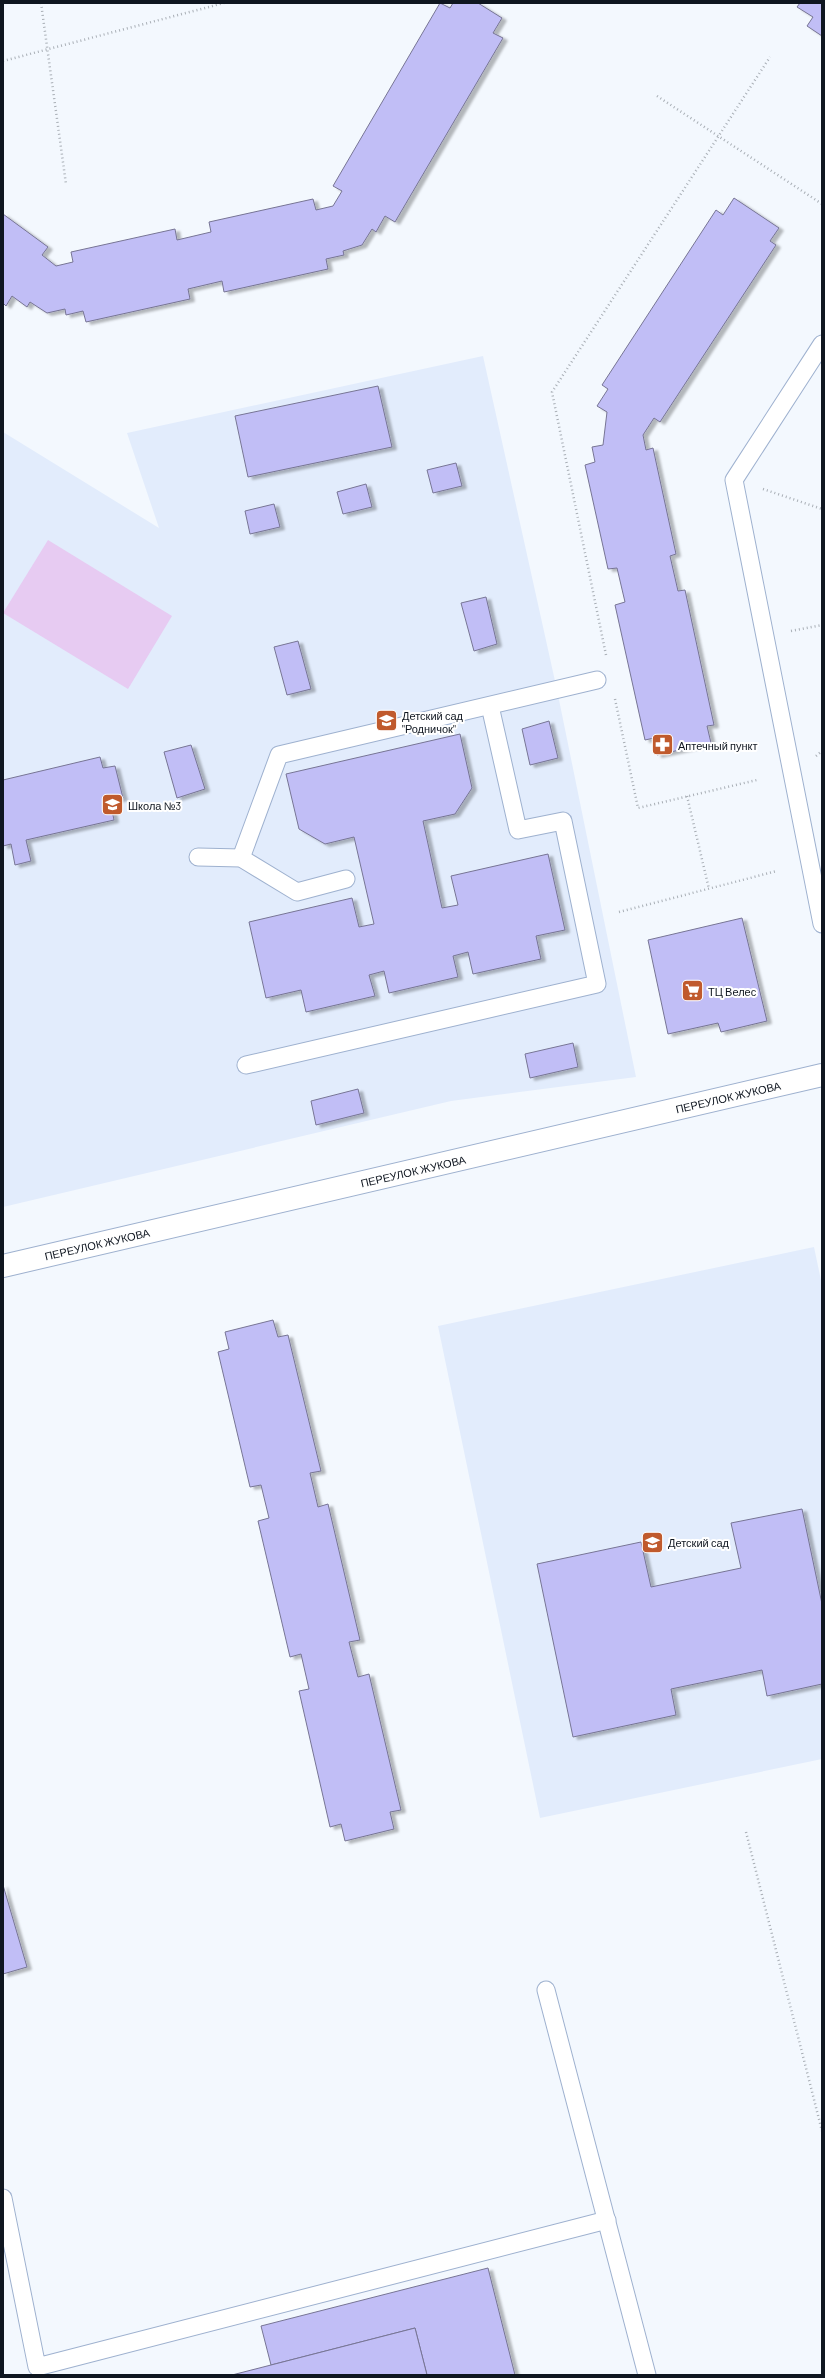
<svg xmlns="http://www.w3.org/2000/svg" width="825" height="2378" viewBox="0 0 825 2378" font-family="Barlow,sans-serif">
	<defs>
		<filter id="shadow"><feDropShadow dx="4.5" dy="2.5" stdDeviation="1" flood-color="#0004"/></filter>
	</defs>
	<rect width="100%" height="100%" fill="#f3f8fe"/>
	<g fill="#e2ecfc">
		<path d="M483,356L557,690L636,1077L451,1101L3,1207V432L159,528L127,433Z"/>
		<path d="M814,1247L822,1285V1759L540,1818L438,1326Z"/>
	</g>
	<path fill="#e7cbf2" d="M48,540L172,616L128,689L3,613Z"/>
	<g fill="#c1bef6" stroke="#777594" filter="url(#shadow)">
		<path d="M440,3L450,8L453,3H478L502,18L493,33L503,38L395,222L385,216L376,232L372,229L362,245L343,251L344,255L326,259L328,269L224,292L222,281L188,289L190,299L86,322L83,311L66,315L65,309L47,313L30,302L27,307L12,296L6,306L3,303V214L48,247L42,255L56,266L73,262L71,252L175,229L177,240L211,232L209,222L313,199L316,210L333,206L342,191L333,186Z"/>
		<path d="M800,3H822V36L807,26L813,17L797,7Z"/>
		<path d="M734,198L779,228L770,241L776,245L660,422L654,418L643,435L646,450L653,448L676,554L670,556L678,591L685,590L714,725L707,726L711,743L657,755L654,738L645,740L615,605L625,602L617,568L608,569L585,465L595,462L592,447L603,445L607,412L597,406L608,389L602,385L716,210L723,215Z"/>
		<path d="M378,386L392,447L248,477L235,416Z"/>
		<path d="M456,463L462,486L433,493L427,470Z"/>
		<path d="M366,484L372,507L343,514L337,492Z"/>
		<path d="M274,504L280,527L250,534L245,511Z"/>
		<path d="M486,597L497,644L474,651L461,603Z"/>
		<path d="M298,641L311,689L287,695L274,647Z"/>
		<path d="M549,721L558,758L530,765L522,729Z"/>
		<path d="M460,734L472,788L455,814L423,821L442,908L458,905L451,876L548,854L565,930L536,936L541,959L473,974L468,952L453,956L458,977L389,993L384,971L369,975L375,996L306,1012L301,990L266,998L249,922L352,898L359,927L374,924L354,837L325,844L299,829L286,774Z"/>
		<path d="M191,745L205,789L177,798L164,752Z"/>
		<path d="M100,757L103,768L115,766L123,798L110,801L114,820L26,840L31,861L15,865L11,844L3,846V780Z"/>
		<path d="M742,918L767,1021L721,1032L718,1023L668,1034L648,940Z"/>
		<path d="M573,1043L578,1067L530,1078L525,1054Z"/>
		<path d="M358,1089L364,1113L316,1125L311,1101Z"/>
		<path d="M273,1320L278,1337L288,1335L321,1471L310,1473L318,1507L328,1504L360,1640L349,1642L358,1677L369,1674L401,1810L390,1812L394,1829L345,1841L341,1824L330,1827L299,1691L309,1689L301,1654L290,1657L258,1521L269,1518L261,1485L250,1487L218,1352L229,1349L225,1332Z"/>
		<path d="M802,1509L822,1604V1684L767,1696L762,1670L671,1689L676,1715L573,1737L537,1564L641,1542L651,1587L741,1568L731,1523Z"/>
		<path d="M3,1885L27,1967L3,1974Z"/>
		<path d="M488,2268L515,2375H427L415,2328L271,2365L261,2326Z"/>
		<path d="M415,2328L427,2375H232L271,2365Z"/>
	</g>
	<g fill="none" stroke-linecap="round" stroke-linejoin="round">
		<defs>
			<g id="service">
				<path d="M822,344L734,480L822,924"/>
				<path d="M198,857L241,858L297,892L346,879"/>
				<path d="M241,858L279,755L597,680"/>
				<path d="M246,1065L597,984L563,821L518,830L490,706"/>
				<path d="M546,1990L647,2375"/>
				<path d="M3,2198L37,2367L607,2220"/>
			</g>
			<path id="minor" d="M3,1266L822,1075"/>
		</defs>
		<use href="#service" stroke="#9eb1cf" stroke-width="19"/>
		<use href="#minor" stroke="#9eb1cf" stroke-width="24"/>
		<g stroke="#a9afb6" stroke-width="2.5" stroke-dasharray="1 3" stroke-linecap="butt">
			<path d="M41,3L66,184"/>
			<path d="M3,61L224,3"/>
			<path d="M657,96L822,204"/>
			<path d="M763,489L822,509"/>
			<path d="M791,631L822,625"/>
			<path d="M606,655L552,392L770,57"/>
			<path d="M615,699L638,808L757,780"/>
			<path d="M816,756L822,751"/>
			<path d="M687,796L709,889"/>
			<path d="M619,912L777,871"/>
			<path d="M746,1832L822,2131"/>
		</g>
		<use href="#service" stroke="#fff" stroke-width="17"/>
		<use href="#minor" stroke="#fff" stroke-width="22"/>
	</g>
	<defs>
		<symbol id="school-square" viewBox="-11 -11 22 22"><rect x="-9" y="-9" width="18" height="18" rx="4" fill="#c05a2d" stroke="#fff"/><path d="M0-5L7-2L0 1L-7-2ZM-4 1L0 2.5L4 1V4Q0 6-4 4Z" fill="#fff"/></symbol>
		<symbol id="pharmacy-square" viewBox="-11 -11 22 22"><rect x="-9" y="-9" width="18" height="18" rx="4" fill="#c05a2d" stroke="#fff"/><path d="M-2-6h4v4h4v4h-4v4h-4v-4h-4v-4h4Z" fill="#fff"/></symbol>
		<symbol id="supermarket-square" viewBox="-11 -11 22 22"><rect x="-9" y="-9" width="18" height="18" rx="4" fill="#c05a2d" stroke="#fff"/><path d="M-6-5.5h2.5l.6 2H6L4.5 2H-2.5L-4.4-4H-6ZM-1.5 3.2a1.3 1.3 0 1 0 .1 0ZM3 3.2a1.3 1.3 0 1 0 .1 0Z" fill="#fff"/></symbol>
	</defs>
	<g fill-rule="evenodd">
		<use href="#school-square" x="374" y="708" width="25" height="25"/>
		<use href="#pharmacy-square" x="650" y="732" width="25" height="25"/>
		<use href="#school-square" x="100" y="792" width="25" height="25"/>
		<use href="#supermarket-square" x="680" y="978" width="25" height="25"/>
		<use href="#school-square" x="640" y="1530" width="25" height="25"/>
	</g>
	<g text-anchor="middle" dominant-baseline="central" stroke-width="4" stroke-linejoin="round" paint-order="stroke">
		<g font-size="11" fill="#0f1620" stroke="#fff" text-anchor="start">
			<text x="402" y="715">Детский сад<tspan x="402" dy="13">"Родничок"</tspan></text>
			<text x="678" y="745">Аптечный пункт</text>
			<text x="128" y="805">Школа №3</text>
			<text x="708" y="991">ТЦ Велес</text>
			<text x="668" y="1542">Детский сад</text>
		</g>
		<g font-size="11" fill="#0f1620" stroke="#fff">
			<text transform="translate(728 1097) rotate(-13)">ПЕРЕУЛОК ЖУКОВА</text>
			<text transform="translate(413 1171) rotate(-13)">ПЕРЕУЛОК ЖУКОВА</text>
			<text transform="translate(97 1244) rotate(-13)">ПЕРЕУЛОК ЖУКОВА</text>
		</g>
	</g>
	<rect width="825" height="2378" fill="none" stroke="#0f1620" stroke-width="8"/>
</svg>
